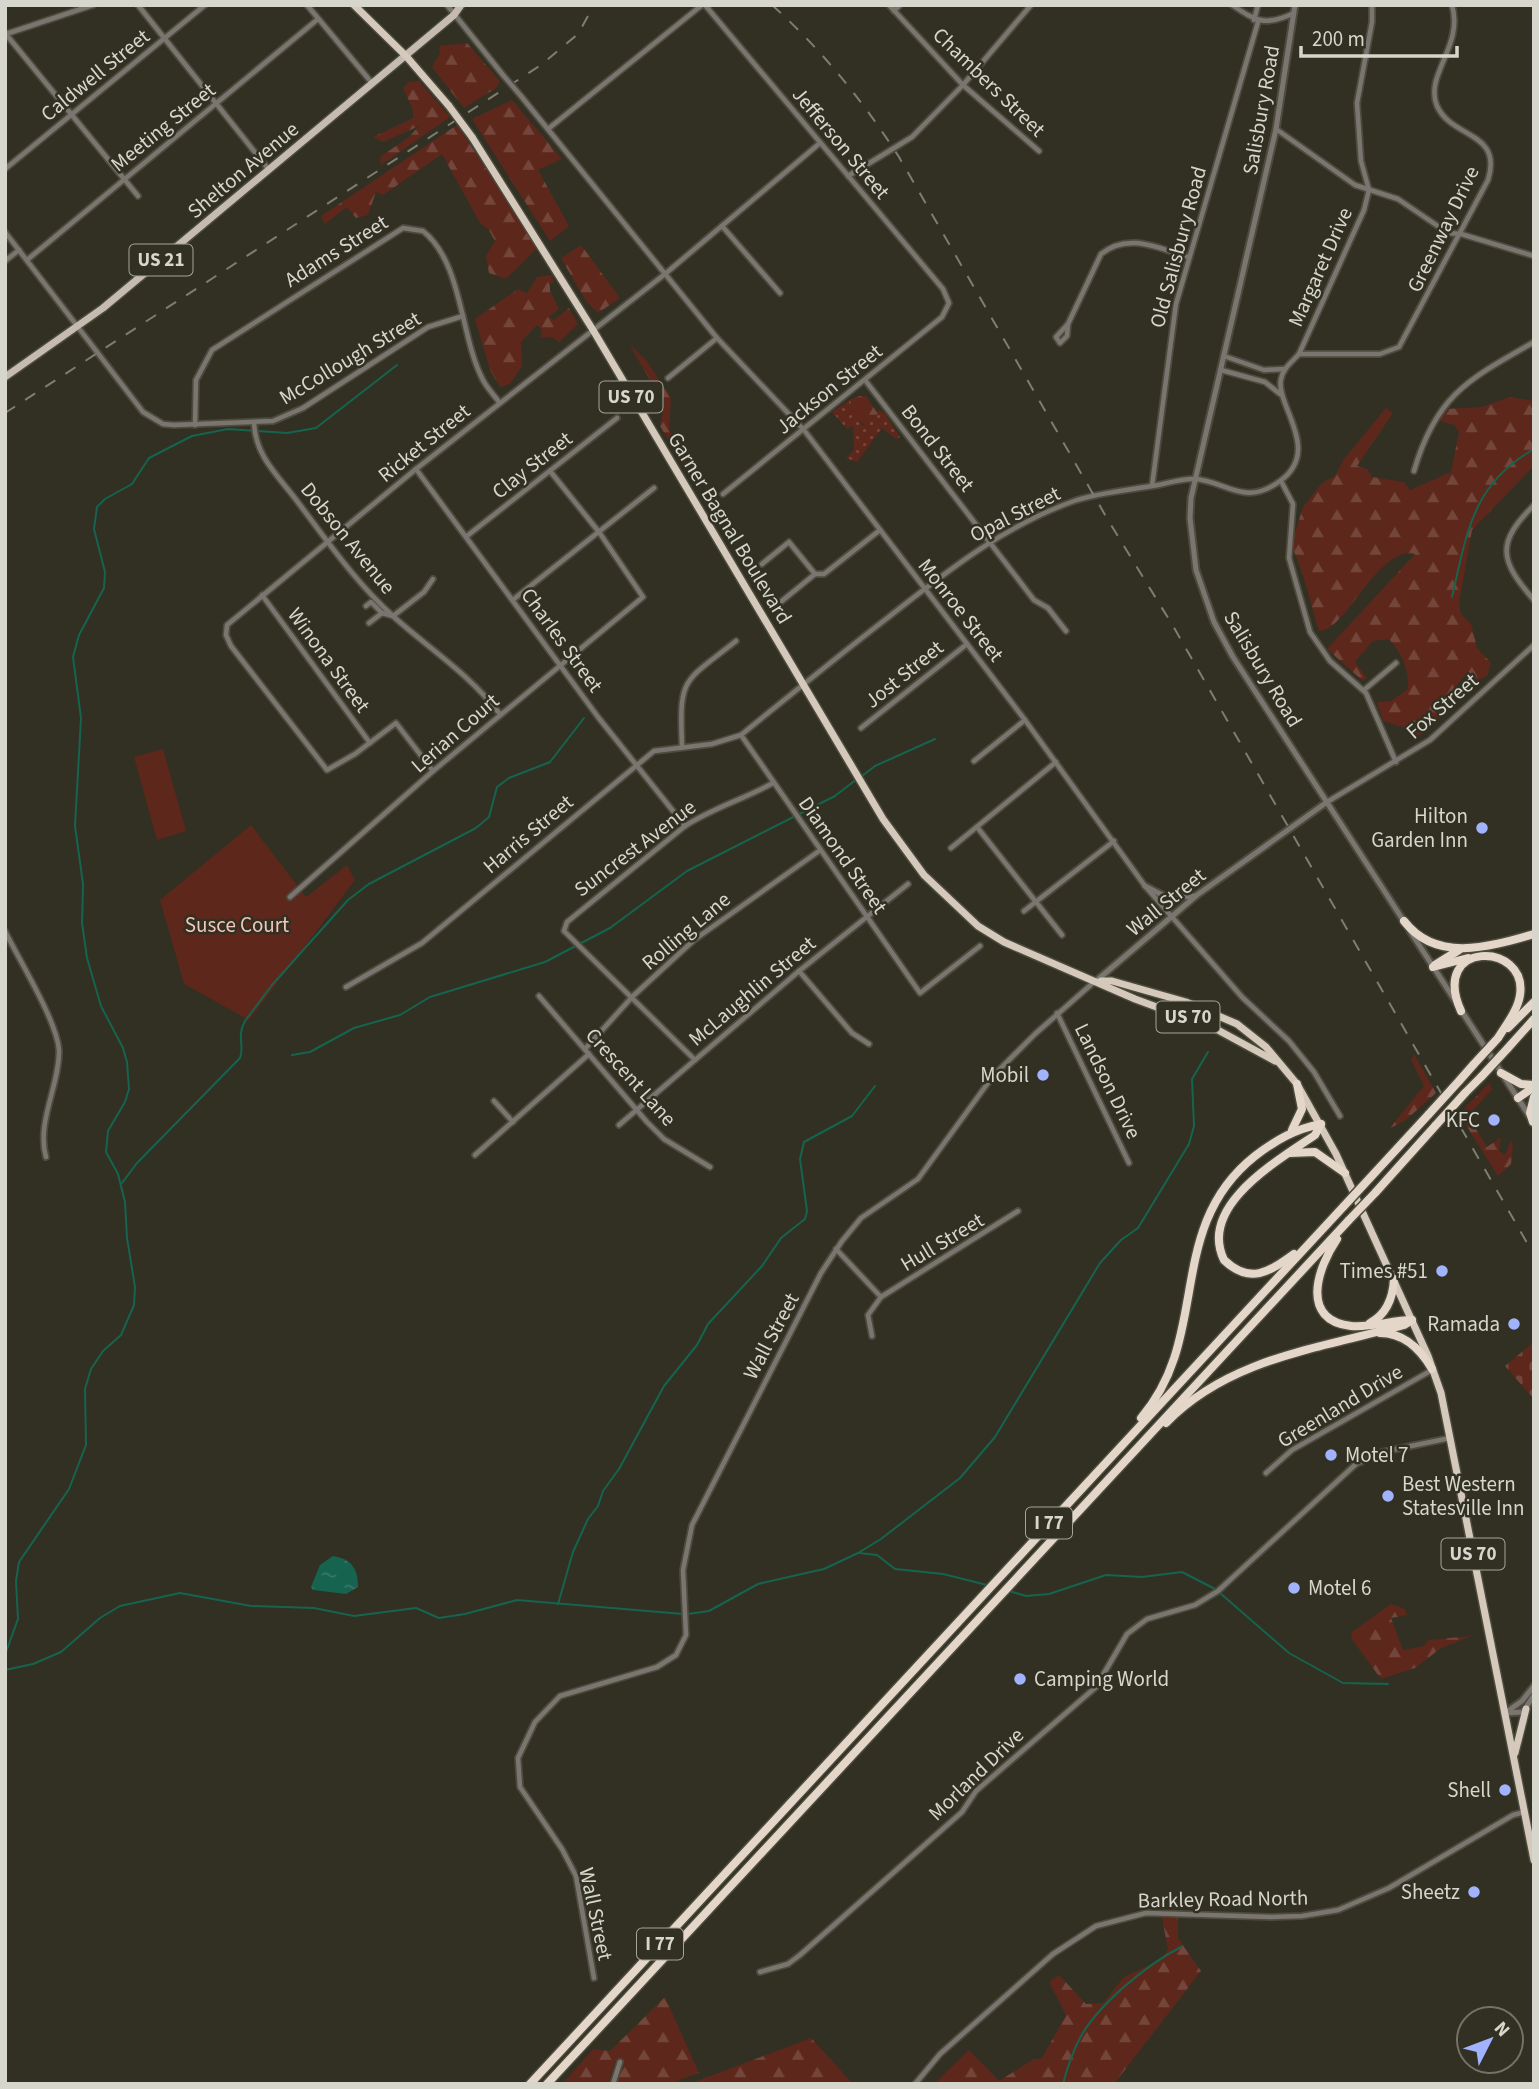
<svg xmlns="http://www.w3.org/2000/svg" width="1539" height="2089" viewBox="0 0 1539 2089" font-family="'Source Sans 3',sans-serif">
	<defs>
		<pattern id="grass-dots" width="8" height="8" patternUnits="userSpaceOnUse" patternTransform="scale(1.75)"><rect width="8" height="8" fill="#5d271b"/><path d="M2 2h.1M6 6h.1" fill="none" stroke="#74463b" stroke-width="1.8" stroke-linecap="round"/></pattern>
		<pattern id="forest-firs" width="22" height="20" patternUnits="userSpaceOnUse" patternTransform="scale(1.75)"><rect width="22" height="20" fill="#5d271b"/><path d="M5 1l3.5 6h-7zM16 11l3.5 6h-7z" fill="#74463b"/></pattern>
		<pattern id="cemetery-stones" width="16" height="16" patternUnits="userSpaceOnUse" patternTransform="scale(1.75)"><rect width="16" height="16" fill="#5d271b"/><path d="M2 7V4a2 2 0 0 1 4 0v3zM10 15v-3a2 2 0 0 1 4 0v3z" fill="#74463b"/></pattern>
		<pattern id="water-ripples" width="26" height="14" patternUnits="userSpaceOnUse" patternTransform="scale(1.75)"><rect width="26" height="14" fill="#16644f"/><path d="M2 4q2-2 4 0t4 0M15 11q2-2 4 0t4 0" fill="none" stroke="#377967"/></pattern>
	</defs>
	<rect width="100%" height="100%" fill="#313022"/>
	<path fill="url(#grass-dots)" d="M851,399L861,424L868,428L871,417L878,414V410L885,414L900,437L896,439L882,428L857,462L846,458L854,450L853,426L847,429L832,412Z"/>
	<g fill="url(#forest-firs)">
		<path d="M467,43L500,81L496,88L464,108L432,67L440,53L439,46Z"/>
		<path d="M419,81L450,117L381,165L380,157L409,137L419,126L383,142L373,137L413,118V110L403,88L409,82Z"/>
		<path d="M512,100L562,159L538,170L569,226L550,241L472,119Z"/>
		<path d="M457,125L538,247L506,279L489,273L486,256L495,241L489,230L480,223L442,154L383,195L376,192L368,215L356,218L347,207L325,224L321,216Z"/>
		<path d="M581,245L620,298L598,313L586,301L561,258Z"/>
		<path d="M552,275L554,282L550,284V291L559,309L549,317L554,320L569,308L578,324L559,342L552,337L540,338L542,330L537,325L521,342L522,366L510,384L500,387L490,370L475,319L518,289L527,293L537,277Z"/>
		<path d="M629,344L646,360L671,398L669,429L690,468L689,473L660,426L663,411L659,395Z"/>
		<path d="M860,396H866L878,414L871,417L868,428L850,412L851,399Z"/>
		<path d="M1510,397L1534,401V466L1472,530L1459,603L1461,614L1471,624L1477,648L1491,663L1487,676L1474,682L1467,674C1455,684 1452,696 1441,707L1443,715L1424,733L1414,737L1402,727L1383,721L1377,702L1391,701L1408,689C1409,669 1402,654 1389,639L1373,641L1355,662L1367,678L1363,681L1327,649L1415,554C1378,545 1346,632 1319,631C1310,602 1304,572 1291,545L1303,507L1322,483L1335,476L1344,459L1386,408L1393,413L1357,466L1367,469L1372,477L1404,482L1410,490L1451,472L1459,432L1454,425L1437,420L1446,409L1482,407Z"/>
		<path d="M1414,1054L1436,1093L1407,1119L1389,1129L1424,1086L1411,1060Z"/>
		<path d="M1489,1083L1492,1089L1468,1116L1487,1147L1501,1137L1499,1151L1505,1155L1511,1141L1513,1143L1511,1164L1498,1176L1459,1114Z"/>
		<path d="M1391,1604L1405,1609L1407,1615L1391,1618L1403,1650L1424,1646L1428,1640L1472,1636L1441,1648L1415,1668L1381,1679L1351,1638L1352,1632Z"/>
		<path d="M1162,1918H1178V1938L1201,1971L1114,2084H934L969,2050L999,2081L1032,2060L1042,2058L1066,2015L1049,1982L1059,1975L1086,2004L1103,2003L1124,1977L1162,1959L1168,1949Z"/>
		<path d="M665,1997L699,2073L669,2084H617L620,2060L615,2062L608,2084H562L593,2049L610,2051Z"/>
		<path d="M811,2038L853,2084H689Z"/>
	</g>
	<path fill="url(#cemetery-stones)" d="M1534,1342V1399L1505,1366Z"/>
	<g fill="#5d271b">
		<path d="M163,749L186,831L157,840L134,757Z"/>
		<path d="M251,825L306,897L347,865L355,880L249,1020L184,984L160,900Z"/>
	</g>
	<path fill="url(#water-ripples)" d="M333,1556C352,1559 358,1569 358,1587L346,1594L313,1590L311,1587L320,1565Z"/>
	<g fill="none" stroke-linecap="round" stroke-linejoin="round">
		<g stroke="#16644f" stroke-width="2">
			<path d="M1452,597C1467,533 1472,484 1534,449"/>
			<path d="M862,776L875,766L935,739"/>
			<path d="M292,1055L310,1052L354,1028L400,1015L430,997L545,962L610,928L687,871L835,796L857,779"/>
			<path d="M122,1183L137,1163L240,1058C245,1045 236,1037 245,1021L272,985L348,900L369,884L476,828L489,817L497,787L509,778L550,762L584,718"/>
			<path d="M859,1553L877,1555L895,1569L943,1574L987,1585"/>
			<path d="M1009,1591L1026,1596L1049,1594L1106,1575L1142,1577L1182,1572L1215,1589"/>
			<path d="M1220,1593L1289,1653L1343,1683L1388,1684"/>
			<path d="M558,1604L573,1552L588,1519L598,1506L603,1491L619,1469L664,1386L697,1345L708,1324L762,1266L781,1238L805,1219L807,1211L800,1159L804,1142L852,1116L875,1086"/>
			<path d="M688,1614L709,1611L758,1584L824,1569L858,1553L881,1539L960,1478L995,1437L1100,1263L1121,1240L1138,1228L1189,1144L1194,1126L1192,1079L1208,1052"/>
			<path d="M5,1655L18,1619L16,1581L19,1562L69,1489L86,1445L85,1389L91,1369L103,1351L121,1335L134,1305L135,1287L127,1238L125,1202L118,1174L106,1152L108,1131L125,1102L129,1089L127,1062L123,1048L101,1006L87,958L82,923L83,884L75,826L81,718L73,657L79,635L104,588L105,572L94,529L97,507L105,499L132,484L149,458L192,436L228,429L287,433L316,428L397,365"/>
			<path d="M5,1670L33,1664L61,1652L100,1618L120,1606L180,1593L251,1606L314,1608L354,1616L416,1608L439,1618L465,1614L517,1600L683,1614"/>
			<path d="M1063,2084C1067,2069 1073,2051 1080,2038C1098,2004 1148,1964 1181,1947"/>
		</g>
		<defs>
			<g id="minor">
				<path d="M138,5L269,170"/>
				<path d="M307,5L372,83"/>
				<path d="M447,5L503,75"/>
				<path d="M705,5L943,289L949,303L942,317L723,494"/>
				<path d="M889,5L963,85L1039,151"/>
				<path d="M1232,5C1256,21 1265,27 1294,13"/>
				<path d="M894,11L900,5"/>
				<path d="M1254,20L1258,5"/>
				<path d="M5,33L138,196"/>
				<path d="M6,34L93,5"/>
				<path d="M521,96L717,338L804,430L1025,720L1145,886L1242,997L1289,1041L1314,1072L1340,1116"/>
				<path d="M548,129L702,5"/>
				<path d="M1276,129L1355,185L1398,199L1448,233L1461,234L1534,256"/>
				<path d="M912,137L963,85L1031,5"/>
				<path d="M5,169L205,5"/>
				<path d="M848,176L881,156"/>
				<path d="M722,226L780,293"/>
				<path d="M5,232L143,412L163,424L174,425L273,421L303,408L428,327L463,316"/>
				<path d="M27,260L318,19"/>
				<path d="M5,261L19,250"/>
				<path d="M1068,324L1101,254C1128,232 1158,248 1188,257"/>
				<path d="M1068,324L1067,336L1060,343L1056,337Z"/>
				<path d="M1299,354H1380L1399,347L1488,180C1503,131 1452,139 1437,106C1424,75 1464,46 1452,5"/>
				<path d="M1224,356L1264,370L1284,369"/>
				<path d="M1221,370L1265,382L1280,394"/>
				<path d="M668,378L717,338"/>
				<path d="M865,380L1034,600L1048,608L1066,631"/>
				<path d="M254,423C255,454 276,474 294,497C325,538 355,582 394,617C432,651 467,672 500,714"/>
				<path d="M195,425L196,380L212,350L403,228L423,231C463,263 460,337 483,380C487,388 494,395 499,402"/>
				<path d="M416,469L598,717L685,826"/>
				<path d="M1414,471C1436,395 1469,379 1534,342"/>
				<path d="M1281,481L1293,504L1289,558L1310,632L1330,661L1366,693L1396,762"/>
				<path d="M1152,486L1176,304L1258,22"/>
				<path d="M1534,505C1496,543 1499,560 1534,600"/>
				<path d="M467,536L617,418"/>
				<path d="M762,564L789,542L815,574"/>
				<path d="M262,595L370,743"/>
				<path d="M514,599L654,488"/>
				<path d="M777,605L815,574H824L880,530"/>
				<path d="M366,606L371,602L382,613"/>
				<path d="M369,623L382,613L393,616L424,592L433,579"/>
				<path d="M1364,690L1396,663"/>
				<path d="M861,728L967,644"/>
				<path d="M741,735L920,993L980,946"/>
				<path d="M682,746C679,676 683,683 736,641"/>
				<path d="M974,761L1025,720"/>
				<path d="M433,771L396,723L355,754L327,770L231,646L226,635L227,625L416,469L665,274L820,143"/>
				<path d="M1327,802L1430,740L1534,645"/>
				<path d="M977,827L1062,935"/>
				<path d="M951,848L1056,762"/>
				<path d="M290,897L433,771L643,597L599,532L550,471"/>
				<path d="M1024,911L1114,841"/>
				<path d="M5,931C19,960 57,1021 59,1050C60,1084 36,1123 46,1157"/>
				<path d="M799,971L852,1033L869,1044"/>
				<path d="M346,987L422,943L654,751L712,744L741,735C789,696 837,657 886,619C945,573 1003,526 1074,501C1101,492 1130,490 1158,485C1169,483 1183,478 1194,479C1225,480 1244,508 1280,481C1323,450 1275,405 1281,379C1283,368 1292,362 1299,354L1364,210L1369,190L1361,161L1357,103L1372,22V5"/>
				<path d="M539,996L647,1122L664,1139L710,1167"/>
				<path d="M1057,1013L1129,1163"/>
				<path d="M585,1049L633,996L694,940L819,851"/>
				<path d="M695,1060L564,931L567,922L685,826C713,808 744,799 773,783"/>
				<path d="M494,1101L513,1122"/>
				<path d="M619,1125L799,971L908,884"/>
				<path d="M475,1155L589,1054"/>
				<path d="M836,1249L881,1297"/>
				<path d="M872,1336L868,1315L881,1297L1018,1211"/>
				<path d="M1266,1473L1292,1450L1432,1370"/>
				<path d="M760,1972L788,1964L800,1955L962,1812L976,1791L1096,1687L1127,1634L1147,1619L1195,1605L1218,1591L1356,1464L1382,1452L1450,1438"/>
				<path d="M594,1978L576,1876L562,1849L520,1787L518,1758L535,1722L560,1696L657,1667L676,1655L686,1635L683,1570L692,1525L821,1273L842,1241L861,1218L918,1179L993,1076L1035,1034L1094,982"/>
				<path d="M613,2084L620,2062"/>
				<path d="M915,2084L940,2054L1053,1954L1096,1926L1146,1913L1271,1917L1302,1916L1338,1910L1389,1888L1513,1815L1525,1812"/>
			</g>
			<g id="tertiary">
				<path d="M1295,5L1276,129L1191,498L1190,518L1196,570L1214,622L1233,657L1405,923"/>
				<path d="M1145,886L1168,898L1194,896"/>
				<path d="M1410,931L1456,1002"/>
				<path d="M1096,981L1197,895L1327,802"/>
				<path d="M1461,1010L1530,1117"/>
				<path d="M1505,1713L1522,1701L1534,1686"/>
				<path d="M1505,1713L1523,1712L1534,1695"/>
			</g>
			<path id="primary" d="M5,377L103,308L454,15L461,5"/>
			<g id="trunk">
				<path d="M354,5L406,56L449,106"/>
				<path d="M472,137L593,330L883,819L924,875L978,926L1004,942L1135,999L1216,1029L1275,1061"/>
				<path d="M1101,981H1112L1186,1002L1237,1024L1266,1047L1297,1084L1336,1154L1428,1356L1441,1393L1534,1860"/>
				<path d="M1515,1753L1526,1709"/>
			</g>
			<g id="motorway">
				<path d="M1404,921C1436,963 1489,947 1534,934"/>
				<path d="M1435,965L1459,950"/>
				<path d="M1433,967L1468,958"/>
				<path d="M1461,1011C1429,940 1528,941 1520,995C1518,1010 1506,1025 1498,1038"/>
				<path d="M1508,1028L1534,1002"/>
				<path d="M1507,1049L1534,1019"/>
				<path d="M1501,1073L1521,1084L1534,1085"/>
				<path d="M1459,1081L1474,1064"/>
				<path d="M1465,1093L1482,1076"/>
				<path d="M1518,1098L1534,1087"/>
				<path d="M1533,1122L1530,1113L1534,1097"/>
				<path d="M1292,1130L1302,1109L1297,1084"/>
				<path d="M1290,1153L1315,1152L1345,1173"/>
				<path d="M1369,1179L1429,1114"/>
				<path d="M1375,1193L1436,1125"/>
				<path d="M1337,1239C1318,1267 1299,1320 1351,1326C1371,1328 1392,1320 1412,1320"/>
				<path d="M1294,1254C1269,1272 1250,1285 1224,1260C1198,1206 1277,1161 1315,1135L1321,1124"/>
				<path d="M1370,1323C1387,1314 1393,1298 1394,1279"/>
				<path d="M1380,1333C1405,1333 1421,1350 1432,1369"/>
				<path d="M1141,1418C1212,1336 1164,1228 1255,1156C1276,1140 1295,1129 1321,1124"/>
				<path d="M1166,1423C1229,1358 1321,1348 1404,1325L1412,1320"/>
				<path d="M530,2084L1344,1206"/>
				<path d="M547,2084L1349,1220"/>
			</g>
		</defs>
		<use href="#minor" stroke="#4c4b3d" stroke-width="8"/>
		<use href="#tertiary" stroke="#4c4b3d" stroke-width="9"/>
		<use href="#primary" stroke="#4c4b3d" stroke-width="10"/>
		<use href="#trunk" stroke="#4c4b3d" stroke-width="10"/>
		<use href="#motorway" stroke="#4c4b3d" stroke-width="11"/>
		<use href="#minor" stroke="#7b7570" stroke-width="4.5"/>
		<use href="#tertiary" stroke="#7b7570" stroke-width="5"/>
		<use href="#primary" stroke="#c6bbb0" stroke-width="7"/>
		<use href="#trunk" stroke="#d5c9bc" stroke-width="7"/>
		<use href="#motorway" stroke="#e4d7c9" stroke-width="8"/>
		<g stroke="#7e7d71" stroke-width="2" stroke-dasharray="12 12" stroke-linecap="butt">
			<path d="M772,5C822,50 863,101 899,157L1108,520L1173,626L1534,1255"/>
			<path d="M5,413L541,65L578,34L594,5"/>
		</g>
		<defs>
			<g id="minor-bridge">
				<path d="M503,75L521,96"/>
				<path d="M881,156L912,137"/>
			</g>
			<path id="trunk-bridge" d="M449,106L472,137"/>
			<g id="motorway-bridge">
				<path d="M1474,1064L1498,1038"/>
				<path d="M1482,1076L1507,1049"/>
				<path d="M1429,1114L1459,1081"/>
				<path d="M1436,1125L1465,1093"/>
				<path d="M1344,1206L1369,1179"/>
				<path d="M1349,1220L1375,1193"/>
			</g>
		</defs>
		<use href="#minor-bridge" stroke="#4c4b3d" stroke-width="8" stroke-linecap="butt"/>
		<use href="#trunk-bridge" stroke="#4c4b3d" stroke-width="10" stroke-linecap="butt"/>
		<use href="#motorway-bridge" stroke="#4c4b3d" stroke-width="11" stroke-linecap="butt"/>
		<use href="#minor-bridge" stroke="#7b7570" stroke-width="4.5"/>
		<use href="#trunk-bridge" stroke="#d5c9bc" stroke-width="7"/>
		<use href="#motorway-bridge" stroke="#e4d7c9" stroke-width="8"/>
	</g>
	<g fill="#a1b3fd" stroke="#313022" stroke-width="2.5">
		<circle cx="1482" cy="828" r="7"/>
		<circle cx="1043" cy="1075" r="7"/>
		<circle cx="1494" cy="1120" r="7"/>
		<circle cx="1442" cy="1271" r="7"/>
		<circle cx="1514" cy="1324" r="7"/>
		<circle cx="1331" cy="1455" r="7"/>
		<circle cx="1388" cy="1496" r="7"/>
		<circle cx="1294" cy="1588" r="7"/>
		<circle cx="1020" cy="1679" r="7"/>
		<circle cx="1505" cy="1790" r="7"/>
		<circle cx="1474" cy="1892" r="7"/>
	</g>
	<g text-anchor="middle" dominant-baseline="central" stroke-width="5" stroke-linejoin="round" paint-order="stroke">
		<g fill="#313022" stroke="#a5a49a" stroke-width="2">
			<rect x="129.5" y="244.5" width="63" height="31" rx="5"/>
			<rect x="599.5" y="381.5" width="63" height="31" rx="5"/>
			<rect x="1156.5" y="1001.5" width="63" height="31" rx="5"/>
			<rect x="1026" y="1507.5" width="46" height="31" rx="5"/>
			<rect x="1441.5" y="1538.5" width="63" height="31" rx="5"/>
			<rect x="637" y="1928.5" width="46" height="31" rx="5"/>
		</g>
		<g font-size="19" font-weight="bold" fill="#d7d6cd">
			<text x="161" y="260">US 21</text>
			<text x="631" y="397">US 70</text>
			<text x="1188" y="1017">US 70</text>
			<text x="1049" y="1523">I 77</text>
			<text x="1473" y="1554">US 70</text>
			<text x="660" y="1944">I 77</text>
		</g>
		<g font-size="21" fill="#d7d6cd" stroke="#313022">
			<text transform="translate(95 75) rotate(-39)">Caldwell Street</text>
			<text transform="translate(989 82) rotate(44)">Chambers Street</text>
			<text transform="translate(1261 110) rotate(-80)">Salisbury Road</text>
			<text transform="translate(163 127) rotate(-39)">Meeting Street</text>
			<text transform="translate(841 143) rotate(50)">Jefferson Street</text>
			<text transform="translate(243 170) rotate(-40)">Shelton Avenue</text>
			<text transform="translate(1443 229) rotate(-64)">Greenway Drive</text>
			<text transform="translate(1178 247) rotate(-75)">Old Salisbury Road</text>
			<text transform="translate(336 251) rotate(-32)">Adams Street</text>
			<text transform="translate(1320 267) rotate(-66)">Margaret Drive</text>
			<text transform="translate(350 358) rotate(-31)">McCollough Street</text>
			<text transform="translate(829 389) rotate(-39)">Jackson Street</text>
			<text transform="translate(424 443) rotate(-39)">Ricket Street</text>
			<text transform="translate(938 448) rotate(52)">Bond Street</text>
			<text transform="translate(532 465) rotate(-38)">Clay Street</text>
			<text transform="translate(1015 514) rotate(-27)">Opal Street</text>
			<text transform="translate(730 528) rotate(59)">Garner Bagnal Boulevard</text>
			<text transform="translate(348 538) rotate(51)">Dobson Avenue</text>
			<text transform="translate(961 610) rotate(52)">Monroe Street</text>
			<text transform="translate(562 640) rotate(54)">Charles Street</text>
			<text transform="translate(329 660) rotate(54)">Winona Street</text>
			<text transform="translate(1263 669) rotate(59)">Salisbury Road</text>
			<text transform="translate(904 674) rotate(-39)">Jost Street</text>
			<text transform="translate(1442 706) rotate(-41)">Fox Street</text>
			<text transform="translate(455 733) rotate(-41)">Lerian Court</text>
			<text transform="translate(528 834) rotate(-40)">Harris Street</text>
			<text transform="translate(635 848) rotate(-37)">Suncrest Avenue</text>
			<text transform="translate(843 855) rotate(55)">Diamond Street</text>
			<text transform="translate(1166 902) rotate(-39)">Wall Street</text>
			<text transform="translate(686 931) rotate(-40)">Rolling Lane</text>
			<text transform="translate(752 991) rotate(-40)">McLaughlin Street</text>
			<text transform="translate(631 1077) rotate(48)">Crescent Lane</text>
			<text transform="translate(1108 1081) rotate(64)">Landson Drive</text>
			<text transform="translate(942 1242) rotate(-31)">Hull Street</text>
			<text transform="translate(771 1336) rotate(-62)">Wall Street</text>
			<text transform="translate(1340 1406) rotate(-31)">Greenland Drive</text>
			<text transform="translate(976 1774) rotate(-44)">Morland Drive</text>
			<text transform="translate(1223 1899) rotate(-1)">Barkley Road North</text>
			<text transform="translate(596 1914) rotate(78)">Wall Street</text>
		</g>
		<g font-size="21" fill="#d7d6cd" stroke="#313022" text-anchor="end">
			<text x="1468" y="816">Hilton<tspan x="1468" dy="24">Garden Inn</tspan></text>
			<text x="1029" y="1075">Mobil</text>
			<text x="1480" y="1120">KFC</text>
			<text x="1428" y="1271">Times #51</text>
			<text x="1500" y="1324">Ramada</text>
			<text x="1345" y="1455" text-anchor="start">Motel 7</text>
			<text x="1402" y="1484" text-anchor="start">Best Western<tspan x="1402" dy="24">Statesville Inn</tspan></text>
			<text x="1308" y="1588" text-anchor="start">Motel 6</text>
			<text x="1034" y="1679" text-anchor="start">Camping World</text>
			<text x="1491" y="1790">Shell</text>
			<text x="1460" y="1892">Sheetz</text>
		</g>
		<g font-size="21" fill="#f2c6bb" stroke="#313022">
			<text x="237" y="925">Susce Court</text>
		</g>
	</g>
	<rect width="1539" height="2089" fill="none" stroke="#d7d6cd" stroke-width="14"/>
	<g transform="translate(1490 2040) rotate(48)"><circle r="33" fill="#313022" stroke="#737266" stroke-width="2"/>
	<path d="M0-5L12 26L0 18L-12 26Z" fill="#a1b3fd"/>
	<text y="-10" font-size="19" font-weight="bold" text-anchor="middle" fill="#d7d6cd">N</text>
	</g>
	<path d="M1301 46v10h156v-10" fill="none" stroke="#d7d6cd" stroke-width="3.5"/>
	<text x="1312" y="46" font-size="21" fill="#d7d6cd" stroke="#313022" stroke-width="5" paint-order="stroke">200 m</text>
</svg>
